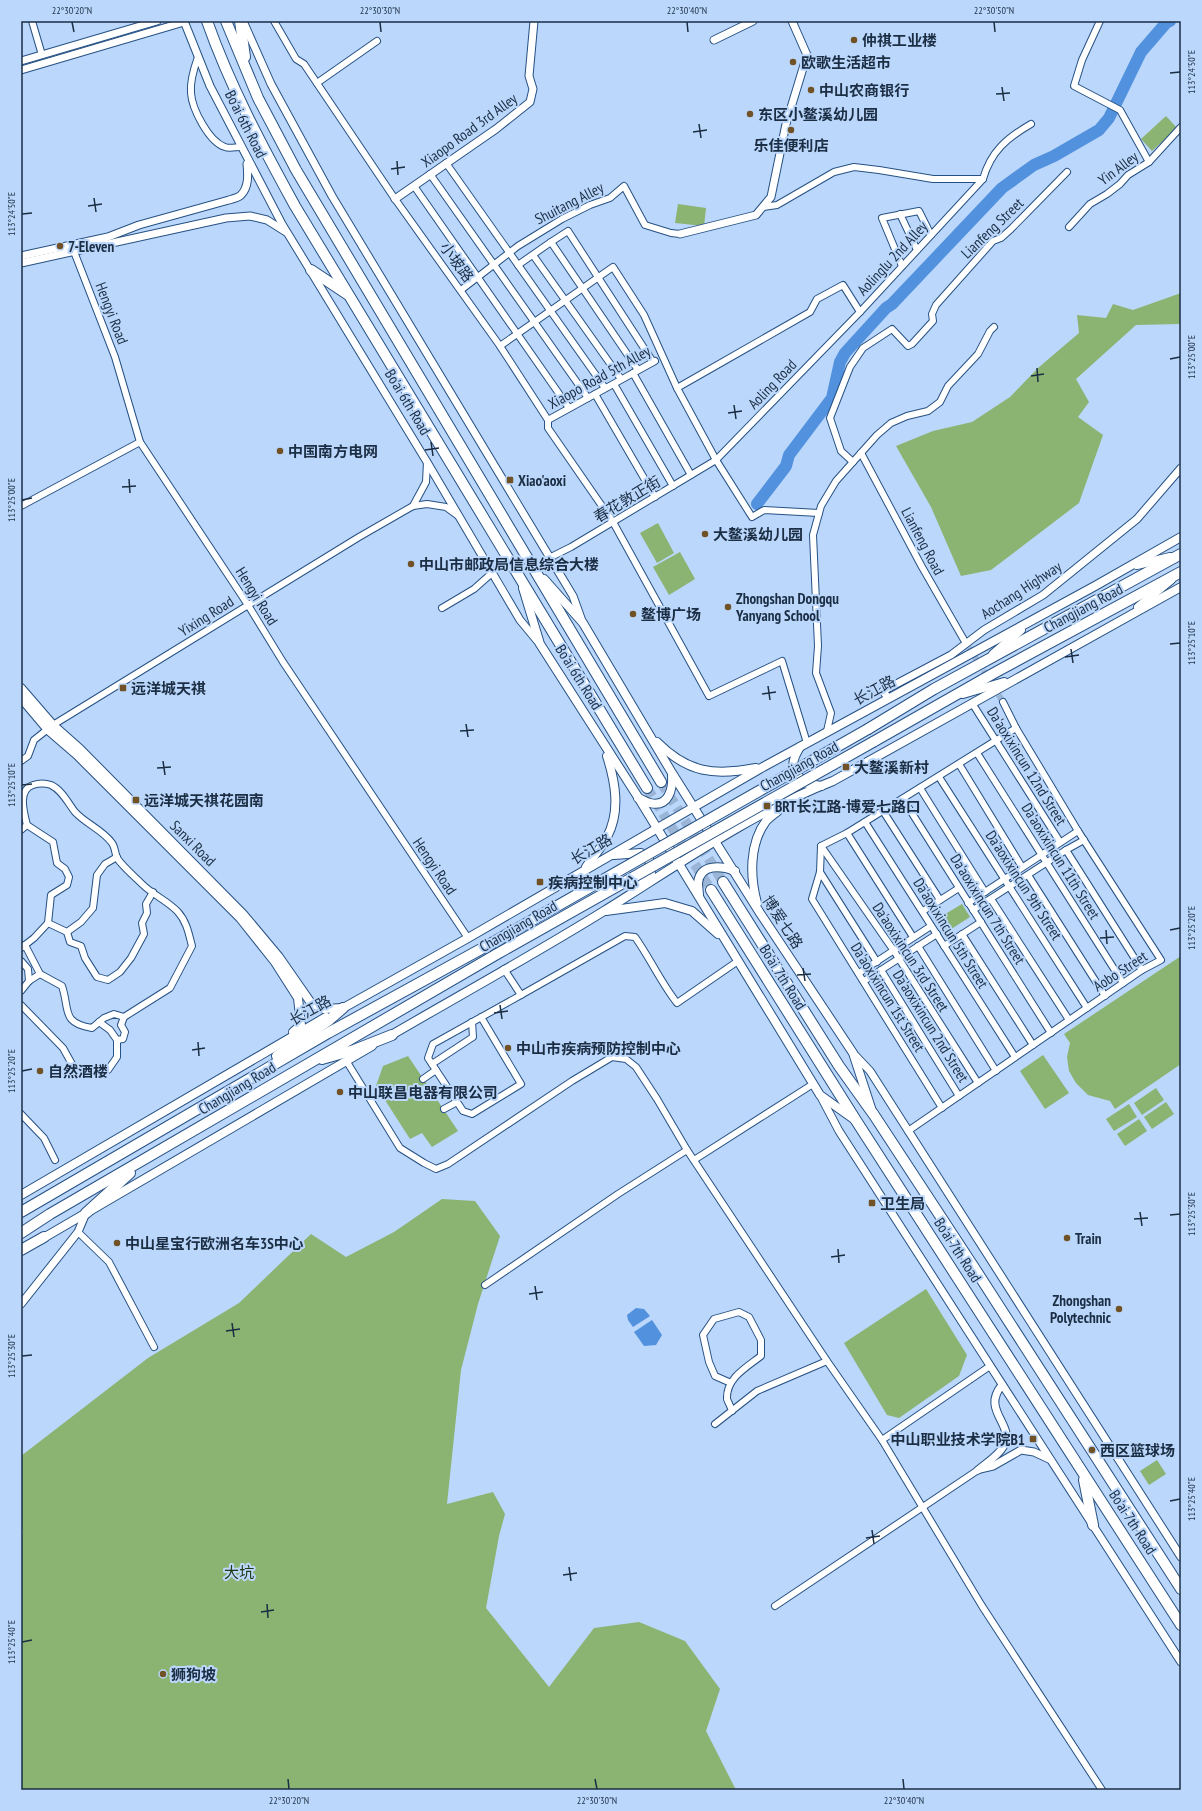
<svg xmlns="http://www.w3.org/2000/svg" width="1202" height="1811" viewBox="0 0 1202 1811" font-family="'PT Sans Narrow','Noto Sans SC',sans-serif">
	<rect width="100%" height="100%" fill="#bbd7fb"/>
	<g fill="#8bb372">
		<path d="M1166,116L1177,128L1152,151L1141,139Z"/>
		<path d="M678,204L706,208L704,226L675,223Z"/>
		<path d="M1181,293V324L1136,325L1076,379L1089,402L1078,417L1103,435L1079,503L991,570L961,576L931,507L896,446L933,431L972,422L1010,397L1038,368L1079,333L1077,315L1106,318L1113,304L1133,310Z"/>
		<path d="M658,523L674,553L657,563L640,533Z"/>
		<path d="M680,552L695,579L669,595L653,567Z"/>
		<path d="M962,904L970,917L945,933L937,919Z"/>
		<path d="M1181,956V1064L1115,1109L1110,1101L1088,1095L1076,1083L1069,1071L1067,1057L1070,1043L1064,1034Z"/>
		<path d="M1043,1055L1069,1093L1045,1109L1020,1071Z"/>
		<path d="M408,1056L458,1131L432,1147L422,1133L410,1139L376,1086L383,1066Z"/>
		<path d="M1156,1088L1164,1100L1142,1115L1134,1103Z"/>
		<path d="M1166,1102L1174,1114L1152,1129L1144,1117Z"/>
		<path d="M1129,1104L1137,1117L1114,1131L1106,1119Z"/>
		<path d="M1139,1119L1147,1131L1125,1146L1117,1134Z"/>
		<path d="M442,1199L475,1201L500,1236L478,1304L461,1370L447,1504L493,1492L505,1514L499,1536L486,1608L549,1687L594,1628L639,1622L685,1641L720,1689L706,1731L736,1790H21V1535L23,1532L21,1530V1456L148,1358L239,1303L311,1234L346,1257L394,1232Z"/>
		<path d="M926,1289L967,1355L959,1376L899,1418L887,1415L844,1343Z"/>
		<path d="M1157,1460L1166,1474L1149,1485L1140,1471Z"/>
	</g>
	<g fill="#5191dd">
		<path d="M636,1308L644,1309L650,1316L633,1327L628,1320L627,1315Z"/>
		<path d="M652,1320L662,1335L656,1345L644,1346L634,1332Z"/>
	</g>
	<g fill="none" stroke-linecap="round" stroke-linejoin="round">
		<path stroke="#5191dd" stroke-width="12" d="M757,504L786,466L789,455L832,398L840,362L845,353L886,308L892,304L1002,188L1034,165L1054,156L1099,130L1109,118L1141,52L1166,23L1170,21"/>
		<g stroke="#9bb5d6" stroke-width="6" stroke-dasharray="6 3" stroke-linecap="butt">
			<path d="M964,640L989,679"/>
			<path d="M994,687L1003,702"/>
		</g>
		<g stroke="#9bb5d6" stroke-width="10" stroke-dasharray="10 5" stroke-linecap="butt">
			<path d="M661,782L723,882"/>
			<path d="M647,788L711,890"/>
		</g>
		<defs>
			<g id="minor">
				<path d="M32,21L42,55"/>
				<path d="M274,21L296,59L304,64L395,199L500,346L548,420V428L613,522L709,696L782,661L807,743"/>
				<path d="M1100,21L1082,60L1074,86L1120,110L1149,162"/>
				<path d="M198,57C194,68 190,81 191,93C192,109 209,142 225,147C229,149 236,147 240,147"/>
				<path d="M317,83L377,41"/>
				<path d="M446,163L605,388"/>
				<path d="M430,174L588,398"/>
				<path d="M414,186L569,408"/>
				<path d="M763,207L777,205L834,172L854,167L879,170L933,179H983"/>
				<path d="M900,214L917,250"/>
				<path d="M1069,227L1090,204L1107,194L1120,184L1128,175L1149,162L1181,127"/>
				<path d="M551,242L568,231L653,362"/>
				<path d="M73,249L115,357L140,442L248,605L283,662L468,938"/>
				<path d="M533,255L621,379"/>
				<path d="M518,265L551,242L638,370"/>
				<path d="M902,266L882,218L919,211L931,235"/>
				<path d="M461,290L518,246L562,219L590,205L610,198L624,186L645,225L671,233L680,234"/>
				<path d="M500,346L613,267L644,315L677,388L716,460L752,517L764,510L819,513"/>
				<path d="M633,373L691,475"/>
				<path d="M614,384L673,486"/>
				<path d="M677,388L810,312L817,299L843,285L860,312"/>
				<path d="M595,394L655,497"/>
				<path d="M548,420L655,361"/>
				<path d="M861,453L922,567L964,640"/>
				<path d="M853,462L841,451L830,418L850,367L863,348L892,329L908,346L912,344L933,321L932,314L936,305L993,241L1001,238L1011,229L1067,172"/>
				<path d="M21,506L140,442"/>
				<path d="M413,506L426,482L427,462"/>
				<path d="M549,558L571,547L716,460L860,312L983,179C991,151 1007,138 1031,124"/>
				<path d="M442,608L474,589L492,573"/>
				<path d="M972,703L1060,842"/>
				<path d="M827,731L831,713L816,673L818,646L813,535L821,506L836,481L877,435L891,423L907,416L928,411L940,402L948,386L978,354L990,331L994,327"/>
				<path d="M977,753L1123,983"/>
				<path d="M21,761L28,756L34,740L53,725L359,537L413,506L427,504L446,507L457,515"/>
				<path d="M959,764L1022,867"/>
				<path d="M939,777L1087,1008"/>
				<path d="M920,788L985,892"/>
				<path d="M903,799L1051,1033"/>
				<path d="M883,811L940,900"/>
				<path d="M865,822L1015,1057"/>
				<path d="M21,830L27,825C24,813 17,790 33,785C39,783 45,783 51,785C62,790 68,803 75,812C86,824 103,830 112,843C115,847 115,853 117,858C123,867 134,876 142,884C153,895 168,901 178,912C187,922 189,935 192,946L170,988L124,1017L114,1014L104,1018L92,1028C61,1023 70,1010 62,986L40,974L25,945L21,948"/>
				<path d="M847,833L913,937"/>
				<path d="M821,846L894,951L978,1083"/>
				<path d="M1066,850L1142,970"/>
				<path d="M820,872L877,962"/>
				<path d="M1028,875L1105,996"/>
				<path d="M991,899L1069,1020"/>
				<path d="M968,903L1078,831"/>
				<path d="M973,910L1066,850L1084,840"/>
				<path d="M923,911L959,888"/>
				<path d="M48,923L67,932L81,922L93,908L97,875L105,864L117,857"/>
				<path d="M67,932L70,942L81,946L85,958L97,977L108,980L120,972L131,958L144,934L142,923L147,913L146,904L153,892"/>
				<path d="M962,934L1033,1045"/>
				<path d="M25,945L34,938L48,923L51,895L67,885L69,877L65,869L57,863L53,842L27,825"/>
				<path d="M918,946L996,1071"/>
				<path d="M944,946L981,922"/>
				<path d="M21,961L28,969L29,981"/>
				<path d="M504,969L521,995L625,936L635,937C650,958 661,983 677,1003L738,961"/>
				<path d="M881,970L959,1096"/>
				<path d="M859,973L931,926"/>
				<path d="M864,981L937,934"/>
				<path d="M21,991L29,981L40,974"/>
				<path d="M21,1005L63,1048L73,1066L89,1073L108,1070L117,1057V1040L110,1030L99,1022"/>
				<path d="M481,1017L521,1084L472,1114L463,1111L428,1058L433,1044L521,995"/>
				<path d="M117,1040L123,1039L125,1032L121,1025L124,1017"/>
				<path d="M347,1062L400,1148L424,1163L436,1169L448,1164L572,1081L612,1057L626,1059L636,1067L657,1099L687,1150"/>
				<path d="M432,1064L473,1037L472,1022"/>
				<path d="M423,1079L436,1070"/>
				<path d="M942,1108L812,899L820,872L821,846L847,833L1016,728"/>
				<path d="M444,1109L457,1102"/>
				<path d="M21,1114L44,1138L55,1160"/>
				<path d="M908,1131L1142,970L1161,960L1078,831L1016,728L1003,702"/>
				<path d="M694,1160L813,1084"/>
				<path d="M78,1232L109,1262L154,1347"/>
				<path d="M485,1285L618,1194L687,1150L827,1361L882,1440L982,1606L1102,1790"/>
				<path d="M731,1383L715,1376L709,1362L703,1335L714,1319L739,1312L749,1317L761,1340V1356C747,1367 726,1378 727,1399C728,1402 731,1407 732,1411"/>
				<path d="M715,1424L757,1391L827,1361"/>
				<path d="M882,1440L990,1366"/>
				<path d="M775,1606L978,1470"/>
			</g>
			<g id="tertiary">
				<path d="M184,21L210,86L282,224L427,462L520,620L539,643"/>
				<path d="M243,21L271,84L332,196L573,596L582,621"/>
				<path d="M714,40L753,21"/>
				<path d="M21,61L157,21"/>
				<path d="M21,70L184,22"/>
				<path d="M395,199L496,129L530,102L533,89L529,76L534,21"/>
				<path d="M680,234L756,215L771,197L786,124L807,55L792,21"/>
				<path d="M21,256L108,237L139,225L229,200C233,199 239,197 241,195C249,187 248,174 247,164"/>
				<path d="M21,263L226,218L250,216L267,220L286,232"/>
				<path d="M888,698L883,691L951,655L984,630L1043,595L1137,519L1181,468"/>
				<path d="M853,1053L870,1071L1181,1557"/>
				<path d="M820,1095L839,1131L1181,1662"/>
				<path d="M21,1304L78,1232L86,1213"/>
				<path d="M980,1469L993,1466L1021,1450L1034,1452L1049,1459"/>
				<path d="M978,1470C985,1464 999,1455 1003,1447C1017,1425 980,1411 1002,1385"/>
			</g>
			<g id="secondary">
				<path d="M1137,565L1170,557"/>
				<path d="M544,579L583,623L672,773L760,913L853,1053L871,1108"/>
				<path d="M523,588L540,644L638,797L820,1095L855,1120"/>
				<path d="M1138,607L1171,580"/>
				<path d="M993,654L1021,630"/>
				<path d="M21,688L53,725L80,749L243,914L279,957L311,1003L324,1009L343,1008"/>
				<path d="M963,694L1004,682"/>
				<path d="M21,698L48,730L77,755L240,918L275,962L298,998L301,1025L293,1032"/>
				<path d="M657,742C688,773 714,776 756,768"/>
				<path d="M800,747C789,765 793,766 803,783L821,786"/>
				<path d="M638,798C642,799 646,802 650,803C669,808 673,788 672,775"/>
				<path d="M614,855L641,853L649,858L651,874L641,884"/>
				<path d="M586,867C593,857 602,847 607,837C621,811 615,781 607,756"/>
				<path d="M699,896C699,892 698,887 698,883C700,863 722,866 735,871"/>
				<path d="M757,903C750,877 749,844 766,821C769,818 774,814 778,811"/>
				<path d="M606,911L665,903L692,911L718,934"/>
				<path d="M338,1011L468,938L763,767L1095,586L1181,537"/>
				<path d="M388,1037C460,995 533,955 604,911C678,865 753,812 833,781L1181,587"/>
				<path d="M21,1195L326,1017"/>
				<path d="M40,1240L372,1046"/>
			</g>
			<g id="trunk">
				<path d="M207,21C230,86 262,146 295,206L647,788"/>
				<path d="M226,21L258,98L296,170L661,782"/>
				<path d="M240,21L245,57"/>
				<path d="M311,270L347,294"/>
				<path d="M868,729L934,689L1181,554"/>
				<path d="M873,742L996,672L1181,572"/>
				<path d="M723,882L839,1066L874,1115L975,1269L1181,1589"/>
				<path d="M711,890L857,1122L1181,1625"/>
				<path d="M277,1056L328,1021L343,1008"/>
				<path d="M322,1059L354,1050L392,1035"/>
				<path d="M21,1212L328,1033L492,943"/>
				<path d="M86,1213L130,1173"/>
				<path d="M21,1233L50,1214L497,954"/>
				<path d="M21,1250L44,1237"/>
				<path d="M1084,1480L1093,1525"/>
			</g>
		</defs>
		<use href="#minor" stroke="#265184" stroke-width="8"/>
		<use href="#tertiary" stroke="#265184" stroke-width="9"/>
		<use href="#secondary" stroke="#265184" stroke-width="10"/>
		<use href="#trunk" stroke="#265184" stroke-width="12"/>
		<use href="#minor" stroke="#fff" stroke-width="6"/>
		<use href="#tertiary" stroke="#fff" stroke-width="7"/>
		<use href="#secondary" stroke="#fff" stroke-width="8"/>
		<use href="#trunk" stroke="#fff" stroke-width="10"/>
		<defs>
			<g id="trunk-bridge">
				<path d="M492,943L868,729"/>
				<path d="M497,954L873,742"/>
			</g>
		</defs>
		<use href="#trunk-bridge" stroke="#265184" stroke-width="12" stroke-linecap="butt"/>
		<use href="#trunk-bridge" stroke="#fff" stroke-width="10"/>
	</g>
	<path fill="none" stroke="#1b2e44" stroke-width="1.5" d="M72,22L74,32M380,22L381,32M687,22L688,32M994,22L995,32M1170,73L1180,72M1002,87L1004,101M996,94L1010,93M699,124L701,138M693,132L707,130M397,161L398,175M391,169L405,167M94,198L96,212M88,206L102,204M22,214L32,213M1170,359L1180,357M1037,368L1038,382M1031,376L1044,374M734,405L736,419M728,413L742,411M431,442L433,456M425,450L439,448M129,479L130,493M122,487L136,486M22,500L32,498M1170,644L1180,643M1071,649L1073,663M1065,657L1079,655M768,686L770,700M762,694L776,692M466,724L468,737M460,731L474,730M163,761L165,775M157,768L171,767M22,785L32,784M1106,930L1107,944M1170,930L1180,928M1100,938L1114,937M803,968L805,981M797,975L811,974M500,1005L502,1019M494,1013L508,1011M198,1042L199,1056M192,1050L205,1048M22,1071L32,1069M1140,1212L1142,1226M1170,1215L1180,1214M1134,1219L1148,1218M838,1249L839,1263M831,1257L845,1255M535,1286L537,1300M529,1294L543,1292M232,1323L234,1337M226,1331L240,1329M22,1356L32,1355M1170,1501L1180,1499M872,1530L874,1544M866,1538L880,1536M569,1567L571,1581M563,1575L577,1573M267,1604L268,1618M261,1612L274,1610M22,1642L32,1640M288,1779L289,1789M595,1779L597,1789M903,1779L904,1789"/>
	<g fill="#705226" stroke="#bbd7fb" stroke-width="1.5">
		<circle cx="854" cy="40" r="4"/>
		<circle cx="793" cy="62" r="4"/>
		<circle cx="811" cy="90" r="4"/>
		<circle cx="750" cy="114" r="4"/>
		<circle cx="791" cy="130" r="4"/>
		<circle cx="60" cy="246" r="4"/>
		<circle cx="280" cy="451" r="4"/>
		<rect x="506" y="476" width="8" height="8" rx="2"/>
		<circle cx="705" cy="534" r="4"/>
		<circle cx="411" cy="564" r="4"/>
		<circle cx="728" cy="607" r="4"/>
		<circle cx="633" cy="614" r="4"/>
		<rect x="119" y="684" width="8" height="8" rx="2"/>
		<rect x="842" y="763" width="8" height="8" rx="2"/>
		<rect x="132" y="796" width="8" height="8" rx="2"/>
		<rect x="763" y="802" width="8" height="8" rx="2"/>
		<rect x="536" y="878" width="8" height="8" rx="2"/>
		<circle cx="508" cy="1048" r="4"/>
		<circle cx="40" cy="1071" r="4"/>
		<circle cx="340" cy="1092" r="4"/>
		<rect x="868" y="1199" width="8" height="8" rx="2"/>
		<circle cx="1067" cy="1238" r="4"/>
		<circle cx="117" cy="1243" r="4"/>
		<circle cx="1119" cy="1309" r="4"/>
		<rect x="1029" y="1435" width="8" height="8" rx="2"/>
		<circle cx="1092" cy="1450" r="4"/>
		<circle cx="163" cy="1674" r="4"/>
	</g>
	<g text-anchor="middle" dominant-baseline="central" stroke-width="4" stroke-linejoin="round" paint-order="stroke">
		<g font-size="15" font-weight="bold" fill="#1b2e44" stroke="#bbd7fb" text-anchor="start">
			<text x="862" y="40">仲祺工业楼</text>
			<text x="801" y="62">欧歌生活超市</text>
			<text x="819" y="90">中山农商银行</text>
			<text x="758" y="114">东区小鳌溪幼儿园</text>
			<text x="791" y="145" text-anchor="middle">乐佳便利店</text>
			<text x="68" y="246">7-Eleven</text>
			<text x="288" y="451">中国南方电网</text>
			<text x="518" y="480">Xiao'aoxi</text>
			<text x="713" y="534">大鳌溪幼儿园</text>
			<text x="419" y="564">中山市邮政局信息综合大楼</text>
			<text x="736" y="598">Zhongshan Dongqu<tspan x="736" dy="17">Yanyang School</tspan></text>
			<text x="641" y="614">鳌博广场</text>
			<text x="131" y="688">远洋城天祺</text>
			<text x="854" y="767">大鳌溪新村</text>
			<text x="144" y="800">远洋城天祺花园南</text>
			<text x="775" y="806">BRT长江路-博爱七路口</text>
			<text x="548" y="882">疾病控制中心</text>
			<text x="516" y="1048">中山市疾病预防控制中心</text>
			<text x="48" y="1071">自然酒楼</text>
			<text x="348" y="1092">中山联昌电器有限公司</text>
			<text x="880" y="1203">卫生局</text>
			<text x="1075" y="1238">Train</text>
			<text x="125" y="1243">中山星宝行欧洲名车3S中心</text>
			<text x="1111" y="1300" text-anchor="end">Zhongshan<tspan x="1111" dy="17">Polytechnic</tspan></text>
			<text x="1025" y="1439" text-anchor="end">中山职业技术学院B1</text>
			<text x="1100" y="1450">西区篮球场</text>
			<text x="171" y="1674">狮狗坡</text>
		</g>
		<g font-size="15" fill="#1b2e44" stroke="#bbd7fb">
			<text transform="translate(246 124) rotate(63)">Bo'ai 6th Road</text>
			<text transform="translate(469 130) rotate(-36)">Xiaopo Road 3rd Alley</text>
			<text transform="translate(1118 168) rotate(-37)">Yin Alley</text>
			<text transform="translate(569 203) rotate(-27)">Shuitang Alley</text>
			<text transform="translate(992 228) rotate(-44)">Lianfeng Street</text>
			<text transform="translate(892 258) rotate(-47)">Aolinglu 2nd Alley</text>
			<text transform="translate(457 262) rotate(54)">小坡路</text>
			<text transform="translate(112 313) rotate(69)">Hengyi Road</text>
			<text transform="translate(599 377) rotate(-29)">Xiaopo Road 5th Alley</text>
			<text transform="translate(772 384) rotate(-46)">Aoling Road</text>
			<text transform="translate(408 402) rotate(59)">Bo'ai 6th Road</text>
			<text transform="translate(627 499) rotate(-31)">春花敦正街</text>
			<text transform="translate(923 541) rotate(62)">Lianfeng Road</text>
			<text transform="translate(1021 590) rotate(-33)">Aochang Highway</text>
			<text transform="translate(257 596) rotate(58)">Hengyi Road</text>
			<text transform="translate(1083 608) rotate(-28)">Changjiang Road</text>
			<text transform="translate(206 616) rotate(-32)">Yixing Road</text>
			<text transform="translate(579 677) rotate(58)">Bo'ai 6th Road</text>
			<text transform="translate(874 690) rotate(-28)">长江路</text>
			<text transform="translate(799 766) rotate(-29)">Changjiang Road</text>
			<text transform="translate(1027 766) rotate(58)">Da'aoxixincun 12nd Street</text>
			<text transform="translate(193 843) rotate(45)">Sanxi Road</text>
			<text transform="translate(591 849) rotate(-30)">长江路</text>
			<text transform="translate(1061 861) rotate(58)">Da'aoxixincun 11th Street</text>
			<text transform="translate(435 866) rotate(56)">Hengyi Road</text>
			<text transform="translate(1024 885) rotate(57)">Da'aoxixincun 9th Street</text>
			<text transform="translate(988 909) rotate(58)">Da'aoxixincun 7th Street</text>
			<text transform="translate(783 922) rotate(57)">博爱七路</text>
			<text transform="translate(518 926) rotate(-30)">Changjiang Road</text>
			<text transform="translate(951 933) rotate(58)">Da'aoxixincun 5th Street</text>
			<text transform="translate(911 957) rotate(57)">Da'aoxixincun 3rd Street</text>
			<text transform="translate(1120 971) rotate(-33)">Aobo Street</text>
			<text transform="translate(783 977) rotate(58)">Bo'ai 7th Road</text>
			<text transform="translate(888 997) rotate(58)">Da'aoxixincun 1st Street</text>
			<text transform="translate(310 1010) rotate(-29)">长江路</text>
			<text transform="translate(931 1026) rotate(58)">Da'aoxixincun 2nd Street</text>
			<text transform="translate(237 1088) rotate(-31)">Changjiang Road</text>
			<text transform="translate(958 1250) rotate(57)">Bo'ai 7th Road</text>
			<text transform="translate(1133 1522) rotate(57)">Bo'ai 7th Road</text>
		</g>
		<g font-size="15" fill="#223713" stroke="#bbd7fb">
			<text x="239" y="1572">大坑</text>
		</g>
	</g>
	<rect width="1202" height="1811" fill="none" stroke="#bbd7fb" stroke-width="44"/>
	<rect x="22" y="22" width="1158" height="1767" fill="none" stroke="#1b2e44" stroke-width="1.5"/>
	<g font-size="10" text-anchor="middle" fill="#1b2e44">
		<text x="72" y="14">22°30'20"N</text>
		<text x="380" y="14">22°30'30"N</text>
		<text x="687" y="14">22°30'40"N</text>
		<text x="994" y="14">22°30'50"N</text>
		<text transform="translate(1191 72) rotate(-90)" y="4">113°24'50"E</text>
		<text transform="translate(11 214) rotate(-90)" y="4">113°24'50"E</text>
		<text transform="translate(1191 357) rotate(-90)" y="4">113°25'00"E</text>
		<text transform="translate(11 500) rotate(-90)" y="4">113°25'00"E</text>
		<text transform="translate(1191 643) rotate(-90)" y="4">113°25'10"E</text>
		<text transform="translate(11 785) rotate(-90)" y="4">113°25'10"E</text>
		<text transform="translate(1191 928) rotate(-90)" y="4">113°25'20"E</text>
		<text transform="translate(11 1071) rotate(-90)" y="4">113°25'20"E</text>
		<text transform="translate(1191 1214) rotate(-90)" y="4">113°25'30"E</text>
		<text transform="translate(11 1356) rotate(-90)" y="4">113°25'30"E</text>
		<text transform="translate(1191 1499) rotate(-90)" y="4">113°25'40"E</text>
		<text transform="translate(11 1642) rotate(-90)" y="4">113°25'40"E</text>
		<text x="289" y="1804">22°30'20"N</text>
		<text x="597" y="1804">22°30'30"N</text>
		<text x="904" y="1804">22°30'40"N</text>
	</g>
</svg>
